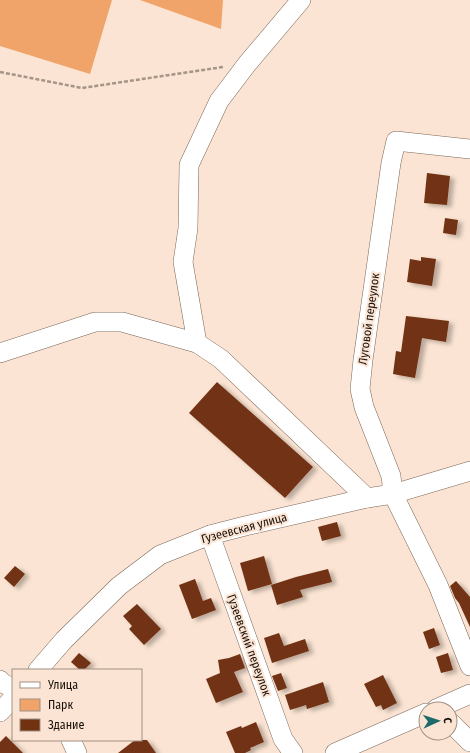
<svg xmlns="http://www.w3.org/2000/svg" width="470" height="753" viewBox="0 0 470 753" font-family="'Fira Sans Condensed',sans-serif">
	<defs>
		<filter id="shadow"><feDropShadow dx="4.5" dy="2.5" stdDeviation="2" flood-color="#0004"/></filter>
	</defs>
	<rect width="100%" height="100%" fill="#fbe4d3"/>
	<g fill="#f0a469">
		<path d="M0,0H112L90,74L0,46Z"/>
		<path d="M140,0H223L221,29Z"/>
	</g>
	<g fill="#713212" filter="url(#shadow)">
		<path d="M427,173L450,176L447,205L424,203Z"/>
		<path d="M445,218L458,220L456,235L443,233Z"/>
		<path d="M421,257L436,259L432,286L407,282L410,259L421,261Z"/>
		<path d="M406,316L449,321L446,342L422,338L415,378L393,374L396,351L401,352Z"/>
		<path d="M217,382L313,467L285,498L189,413Z"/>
		<path d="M337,522L341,536L322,541L318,527Z"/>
		<path d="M264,556L272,584L248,591L240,563Z"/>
		<path d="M15,566L25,574L14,587L4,578Z"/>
		<path d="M328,569L332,582L300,590L303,597L277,605L271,585L296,577Z"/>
		<path d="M195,579L203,601L211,598L216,610L192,619L179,585Z"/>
		<path d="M456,581L470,597V627L459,603L455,598L450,586Z"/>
		<path d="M137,604L161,629L144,645L129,629L132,626L123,616Z"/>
		<path d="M434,628L440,645L429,649L423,632Z"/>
		<path d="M279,633L284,646L305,639L309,651L272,663L264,638Z"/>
		<path d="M79,653L91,663L84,670H80L71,662Z"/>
		<path d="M448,653L453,670L441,673L436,657Z"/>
		<path d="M240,654L245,668L234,672L243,692L216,703L206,679L220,673L218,660L229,658Z"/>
		<path d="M281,673L287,688L278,691L272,676Z"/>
		<path d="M383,675L397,703L383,710L381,705L376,707L364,684Z"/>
		<path d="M323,682L329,702L307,709L306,705L290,710L285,695Z"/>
		<path d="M256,722L264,742L250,748L251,750L245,753H235L226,732L241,726L242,728Z"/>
		<path d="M6,736L23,753H0V742Z"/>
		<path d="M135,740H147L156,753H118Z"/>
	</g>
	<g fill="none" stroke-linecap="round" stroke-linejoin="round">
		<defs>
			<g id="minor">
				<path d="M470,149L396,141L391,163L363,360L360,389L364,407L391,476L393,494L438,585L470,666"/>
				<path d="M197,343L183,262L188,228L189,165L219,101L247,64L301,0"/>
				<path d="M0,353L95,322H122L197,343L221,359L367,498"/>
				<path d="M210,535L283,739L293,753"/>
				<path d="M38,670L64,640L119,586L160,555L210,535L245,526L367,498L393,494L470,471"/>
				<path d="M0,680L2,683L13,688"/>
				<path d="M436,709L470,694"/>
				<path d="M0,712L13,698"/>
				<path d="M450,722L470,742"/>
				<path d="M71,740L77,753"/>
				<path d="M335,753L426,713"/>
			</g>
		</defs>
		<use href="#minor" stroke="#7b6758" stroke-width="20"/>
		<path stroke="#a59487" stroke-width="2.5" stroke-dasharray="4 2" stroke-linecap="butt" d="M0,72L82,88L223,67"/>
		<use href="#minor" stroke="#fff" stroke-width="19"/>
	</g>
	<g text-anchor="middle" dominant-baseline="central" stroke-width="4" stroke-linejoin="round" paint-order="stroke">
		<g font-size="12" fill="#18100a" stroke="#fbe4d3">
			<text transform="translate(369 319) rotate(-82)">Луговой переулок</text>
			<text transform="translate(244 528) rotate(-15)">Гузеевская улица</text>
			<text transform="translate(249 645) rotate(70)">Гузеевский переулок</text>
		</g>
	</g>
	<rect x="12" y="669" width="130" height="72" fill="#fbe4d3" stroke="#a08f83"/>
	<rect x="20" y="682" width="20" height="6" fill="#ffffff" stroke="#a08f83"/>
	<text x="48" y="689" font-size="12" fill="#18100a">Улица</text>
	<rect x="20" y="699" width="20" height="12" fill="#f0a469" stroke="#a08f83"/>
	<text x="48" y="709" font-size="12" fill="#18100a">Парк</text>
	<rect x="20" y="719" width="20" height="12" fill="#713212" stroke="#a08f83"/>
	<text x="48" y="729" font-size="12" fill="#18100a">Здание</text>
	<g transform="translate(438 721) rotate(87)"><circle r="19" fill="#fbe4d3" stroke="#a08f83"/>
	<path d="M0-3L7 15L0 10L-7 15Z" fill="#1d6a6a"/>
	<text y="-6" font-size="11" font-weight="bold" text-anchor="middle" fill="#18100a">С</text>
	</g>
</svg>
